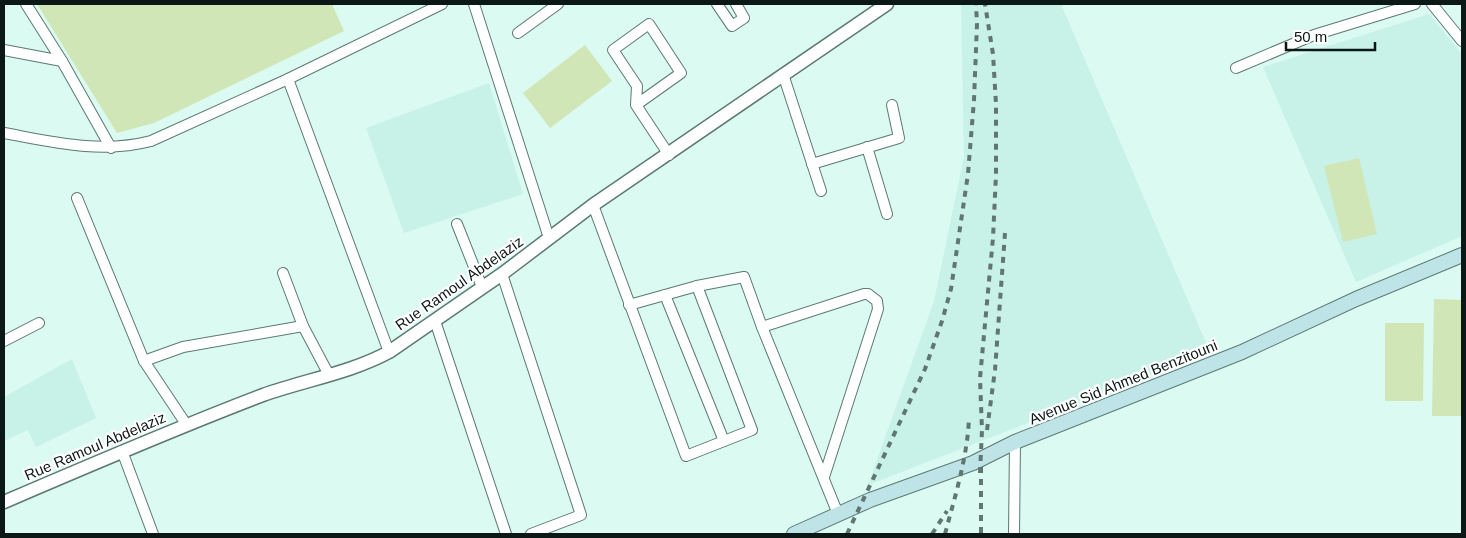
<svg xmlns="http://www.w3.org/2000/svg" width="1466" height="538" viewBox="0 0 1466 538" font-family="Arial,sans-serif">
	<rect width="100%" height="100%" fill="#dafaf2"/>
	<g fill="#c8f2e7">
		<path d="M961,4H1061L1210,352L868,485L934,301L964,157Z"/>
		<path d="M1429,14L1462,54V236L1356,282L1263,67Z"/>
		<path d="M489,83L523,194L404,233L366,128Z"/>
		<path d="M72,359L96,418L36,447L28,430L4,441V397Z"/>
	</g>
	<g fill="#d0e6b6">
		<path d="M37,4H332L344,31L154,123L117,133Z"/>
		<path d="M585,45L612,81L550,128L523,93Z"/>
		<path d="M1359,158L1377,234L1343,242L1324,166Z"/>
		<path d="M1434,299L1462,300V416H1432Z"/>
		<path d="M1385,323H1424L1423,401H1385Z"/>
	</g>
	<g fill="none" stroke-linecap="round" stroke-linejoin="round">
		<defs>
			<g id="minor">
				<path d="M474,4L549,238"/>
				<path d="M717,4L732,26L744,18L736,4"/>
				<path d="M1432,4L1462,41"/>
				<path d="M518,33L558,4"/>
				<path d="M4,50L62,61L26,4"/>
				<path d="M62,61L111,148"/>
				<path d="M1236,68L1314,35L1415,4"/>
				<path d="M783,74L821,191"/>
				<path d="M288,79L389,352"/>
				<path d="M636,105L681,73L649,24L613,50L637,86L636,105L669,155"/>
				<path d="M4,133C53,142 101,154 151,141L288,79L442,4"/>
				<path d="M867,147L887,214"/>
				<path d="M812,164L899,138L892,105"/>
				<path d="M77,198L144,361L186,424"/>
				<path d="M593,205L686,456L752,430L697,286"/>
				<path d="M457,224L482,287"/>
				<path d="M283,273L303,326L329,375"/>
				<path d="M502,274L581,515L531,534"/>
				<path d="M665,295L724,441"/>
				<path d="M629,305L697,286L744,277L762,327L838,514"/>
				<path d="M435,321L506,534"/>
				<path d="M762,327L864,294H868L877,301L878,309L824,477"/>
				<path d="M4,341L39,323"/>
				<path d="M144,361L183,347L303,326"/>
				<path d="M122,451L153,534"/>
				<path d="M1014,534L1015,442"/>
			</g>
			<path id="tertiary" d="M4,502C90,465 176,428 263,395C305,380 350,373 389,352L502,274L593,205L887,4"/>
			<path id="secondary" d="M794,534L870,500L973,463L1015,442L1242,352L1356,299L1462,255"/>
		</defs>
		<use href="#minor" stroke="#5c7972" stroke-width="12"/>
		<use href="#tertiary" stroke="#5c7972" stroke-width="15"/>
		<use href="#secondary" stroke="#5c7972" stroke-width="16"/>
		<use href="#minor" stroke="#fff" stroke-width="10"/>
		<use href="#tertiary" stroke="#fff" stroke-width="12"/>
		<use href="#secondary" stroke="#bee4e7" stroke-width="14"/>
		<g stroke="#617670" stroke-width="4" stroke-dasharray="6 6" stroke-linecap="butt">
			<path d="M987,430L995,370L1005,233"/>
			<path d="M981,467V534"/>
			<path d="M980,473L982,430L980,378L993,238L996,174V104L993,54L985,4"/>
			<path d="M847,534L925,369L942,321L951,289L968,174L974,100L977,24L976,4"/>
			<path d="M932,534L947,511"/>
			<path d="M945,534C955,496 967,459 969,419"/>
		</g>
	</g>
	<g text-anchor="middle" dominant-baseline="central" stroke-width="4.5" stroke-linejoin="round" paint-order="stroke">
		<g font-size="15" fill="#0c1815" stroke="#fff">
			<text transform="translate(459 283) rotate(-35)">Rue Ramoul Abdelaziz</text>
			<text transform="translate(1123 382) rotate(-22)">Avenue Sid Ahmed Benzitouni</text>
			<text transform="translate(95 446) rotate(-23)">Rue Ramoul Abdelaziz</text>
		</g>
	</g>
	<rect width="1466" height="538" fill="none" stroke="#0c1815" stroke-width="10"/>
	<path d="M1286 42v8h89v-8" fill="none" stroke="#0c1815" stroke-width="2.5"/>
	<text x="1294" y="42" font-size="15" fill="#0c1815" stroke="#ffffff" stroke-width="4" paint-order="stroke">50 m</text>
</svg>
